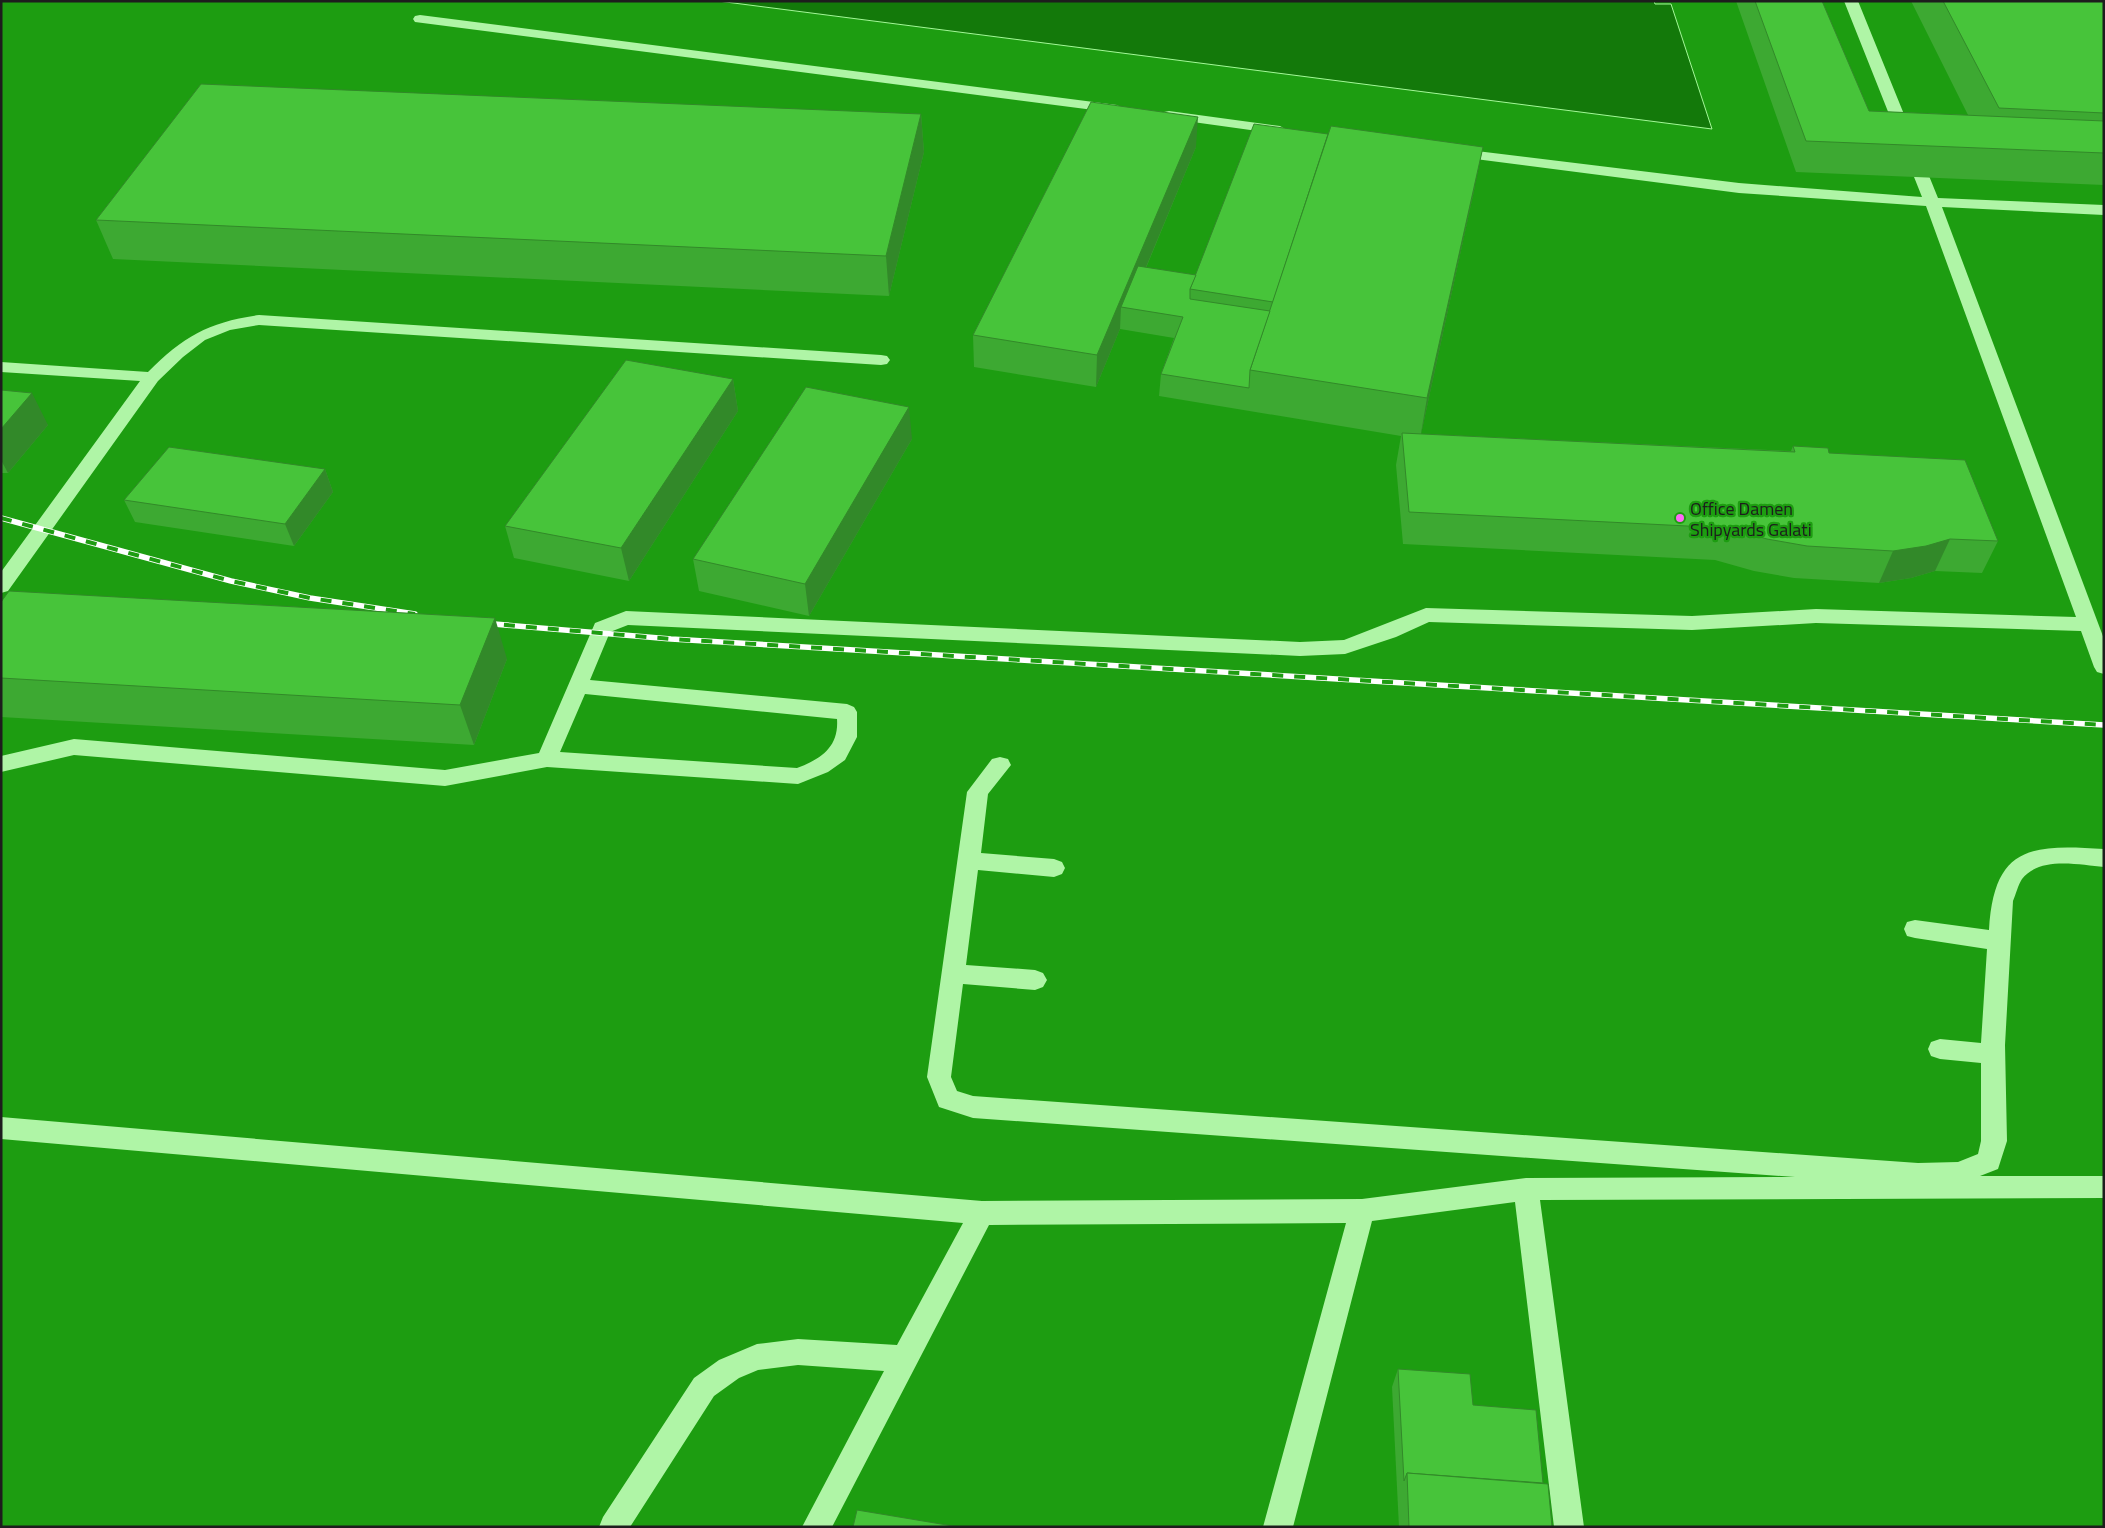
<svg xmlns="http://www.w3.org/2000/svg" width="2105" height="1528" viewBox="0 0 2105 1528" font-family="'Titillium Web',sans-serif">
	<rect width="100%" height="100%" fill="#1d9d11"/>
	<path fill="#13790a" stroke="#a3f898" d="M718,1H1654L1655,4H1671L1712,129Z"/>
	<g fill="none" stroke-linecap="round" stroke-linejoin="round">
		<g fill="#aff5a6" fill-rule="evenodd">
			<path d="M1844,1H1858L1938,198L2104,205V215L1942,207L2104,639V674L2097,672L2094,667L2081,631L1816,623L1692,630L1429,622L1396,637L1345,654L1300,656L628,625L610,632L590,680L847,704L854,707L857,712V737L845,760L828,772L798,784L547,767L445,786L74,755L1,772V756L74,739L445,770L539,753L595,623L626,611L1300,642L1344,640L1426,608L1692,616L1816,609L2076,617L1926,206L1739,193L1452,156L1445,152L1452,148L1739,183L1922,197ZM585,694L837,719C839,747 821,759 797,768L560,752Z"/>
			<path d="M420,15L1117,105L1124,109L1117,113L415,22L413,19L415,16Z"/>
			<path d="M1169,111L1280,126L1287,130L1280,134L1164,118L1162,115L1164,112Z"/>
			<path d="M259,315L881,355L887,356L890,360L887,364L881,365L259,325L230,330L205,340L183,357L158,381L8,591L1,593V572L140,381L1,372V362L148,372C184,336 209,322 259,315Z"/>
			<path d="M1000,757L1008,759L1011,765L988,794L981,853L1054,859L1062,862L1065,868L1062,874L1054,877L978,870L966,965L1035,970L1043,973L1047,980L1043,987L1035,990L963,984L951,1077L957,1091L973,1096L1918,1163L1958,1162L1978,1154L1981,1141V1063L1940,1059L1931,1056L1928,1049L1931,1042L1940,1039L1981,1043L1987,949L1915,938L1907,936L1904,929L1907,922L1915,920L1989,930C1994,846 2030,844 2104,849V867C2079,865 2040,856 2022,879C2018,885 2016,894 2013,901L2005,1045L2007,1141L1998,1169L1980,1176H2104V1198L1540,1200L1584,1527H1554L1515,1202L1372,1221L1293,1527H1263L1346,1223L989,1225L832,1527H802L884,1371L798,1365L758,1370L739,1378L714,1396L630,1527H599L603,1517L694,1378L719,1360L757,1344L798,1339L897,1345L963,1223L1,1139V1117L982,1201L1362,1199L1526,1178L1795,1177L973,1118L939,1107L927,1077L967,792L992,759Z"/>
		</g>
		<defs>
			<g id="rail">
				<path d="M1,518L231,581L310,598L415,614"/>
				<path d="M482,623L671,639L2104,725"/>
			</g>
		</defs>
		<use href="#rail" stroke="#fff" stroke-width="5.5"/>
		<use href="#rail" stroke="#1d9d11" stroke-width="4" stroke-dasharray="11" stroke-linecap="butt"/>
	</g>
	<g fill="#3da932">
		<path d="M1736,1H1822L1869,111L1968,115L1911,1H2104V185L1796,172Z"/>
		<path d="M921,114L924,152L889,296L113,259L96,220Z"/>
		<path d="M1196,147L1146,268L1196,275L1475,186L1421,434L1791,451L1793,446L1829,453L1998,541L1982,573L1935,571L1911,578L1879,583L1794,578L1754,571L1715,560L1403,544L1396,465L1401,436L1159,396L1161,374L1174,338L1120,329L1096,387L974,367L973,335Z"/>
		<path d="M733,379L738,411L629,581L514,558L505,526Z"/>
		<path d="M1,390L48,425L8,473H1Z"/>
		<path d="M912,439L809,616L699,591L693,559Z"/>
		<path d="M325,469L333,492L294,546L135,522L124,500Z"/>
		<path d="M1,602L507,659L474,745L1,717Z"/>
		<path d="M1398,1369L1473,1405L1543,1483L1552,1527H1399L1392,1387Z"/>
	</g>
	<g fill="#328929">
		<path d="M921,114L924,152L889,296L886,256Z"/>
		<path d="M1198,117L1196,147L1129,308L1121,307L1120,329L1096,387L1097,355Z"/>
		<path d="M1483,147L1475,186L1420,439L1427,398Z"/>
		<path d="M733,379L738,411L629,581L621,548Z"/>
		<path d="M32,393L48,425L8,473L1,460V429Z"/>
		<path d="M909,407L912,439L809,616L805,584Z"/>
		<path d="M325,469L333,492L294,546L285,524Z"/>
		<path d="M1950,539L1935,571L1911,578L1879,583L1893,551Z"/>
		<path d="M495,618L507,659L474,745L460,705Z"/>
	</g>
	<g fill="#47c43a" stroke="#328929">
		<path d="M1755,1H1822L1869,111L2104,121V153L1806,141Z"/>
		<path d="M1943,1H2104V113L1999,108Z"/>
		<path d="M201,84L921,114L886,256L96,220Z"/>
		<path d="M1091,102L1198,117L1097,355L973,335Z"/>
		<path d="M1254,124L1328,134L1273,302L1190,289Z"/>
		<path d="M1331,126L1483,147L1427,398L1250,370Z"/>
		<path d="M1138,266L1196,275L1190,289V299L1270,311L1250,370L1249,388L1161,374L1183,317L1121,307Z"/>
		<path d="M626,360L733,379L621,548L505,526Z"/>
		<path d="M806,387L909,407L805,584L693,559Z"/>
		<path d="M1,390L32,393L1,429Z"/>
		<path d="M1402,433L1795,452L1793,446L1828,448L1829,453L1965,460L1998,541L1950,539L1926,546L1893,551L1807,546L1767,539L1727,528L1409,512Z"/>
		<path d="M169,447L325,469L285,524L124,500Z"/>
		<path d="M9,591L495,618L460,705L1,678V602Z"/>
		<path d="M1398,1369L1470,1374L1473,1405L1536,1410L1543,1483L1407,1473L1404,1481Z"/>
		<path d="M1407,1473L1548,1484L1552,1527H1409Z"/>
		<path d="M857,1510L959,1527H853Z"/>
	</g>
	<circle fill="#ff6af6" stroke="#1d9d11" stroke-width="2" cx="1680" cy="518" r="5"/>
	<g text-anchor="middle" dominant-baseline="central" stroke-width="4.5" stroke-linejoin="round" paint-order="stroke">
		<g font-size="18" fill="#1d1d1d" stroke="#1d9d11" text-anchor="start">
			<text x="1690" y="508">Office Damen<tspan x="1690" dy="21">Shipyards Galati</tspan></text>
		</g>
	</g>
	<rect width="2105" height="1528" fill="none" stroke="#1d1d1d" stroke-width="5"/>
</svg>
